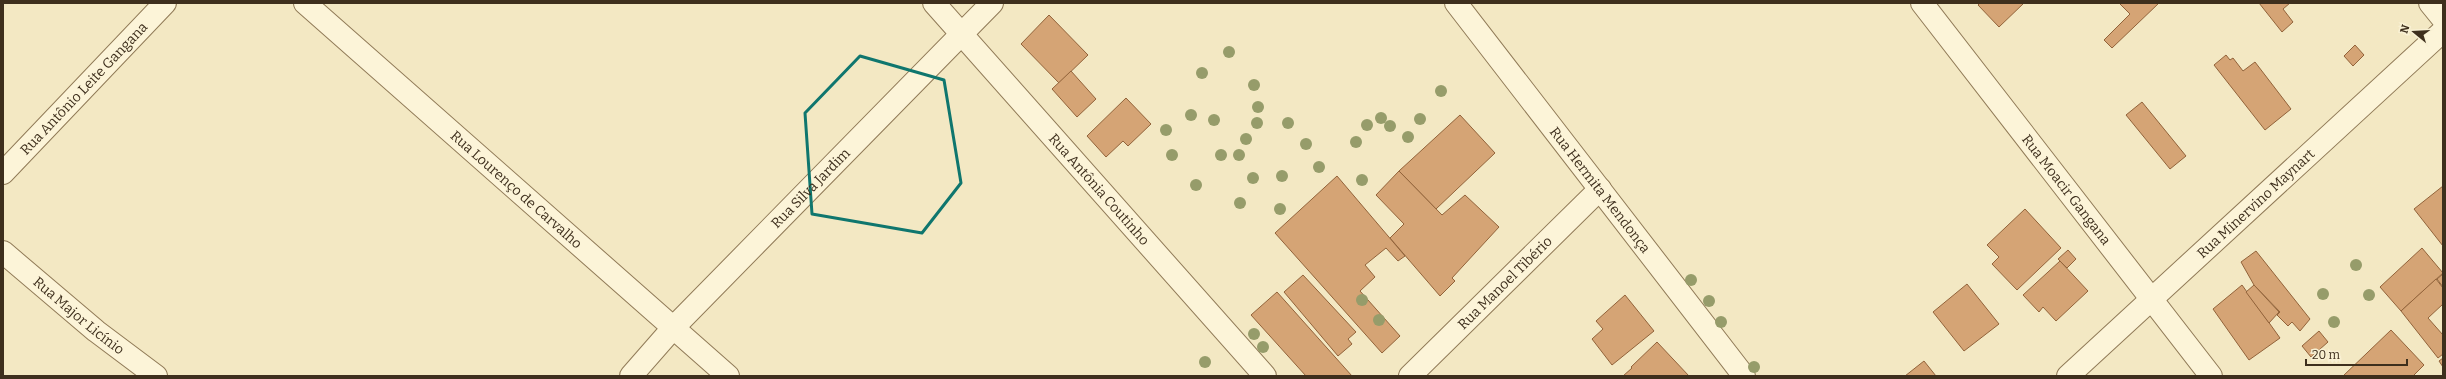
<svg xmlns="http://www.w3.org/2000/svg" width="2446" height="379" viewBox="0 0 2446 379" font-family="Bitter,serif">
	<rect width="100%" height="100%" fill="#f3e8c3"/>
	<g fill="#d5a475" stroke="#92633a">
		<path d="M1980,3H2024L1999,27L1978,5Z"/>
		<path d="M2119,3H2159L2112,48L2104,40L2130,14Z"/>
		<path d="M2259,3H2290L2283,9L2293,22L2282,32Z"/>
		<path d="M1049,15L1088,55L1059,83L1021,44Z"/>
		<path d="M2355,45L2364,55L2353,66L2344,56Z"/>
		<path d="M2226,55L2230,60L2233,58L2243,71L2255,62L2291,109L2265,130L2214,65Z"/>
		<path d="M1071,71L1096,99L1077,117L1052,89Z"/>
		<path d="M1126,98L1151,124L1128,146L1123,141L1106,157L1087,136Z"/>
		<path d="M2142,102L2186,156L2170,169L2126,115Z"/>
		<path d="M1460,115L1495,153L1436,209L1399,171Z"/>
		<path d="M1399,171L1442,215L1465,195L1499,227L1452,278L1455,281L1440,296L1390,238L1404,224L1376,195Z"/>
		<path d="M1337,176L1405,256L1398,261L1386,248L1365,265L1375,277L1360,291L1400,336L1382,353L1275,233Z"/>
		<path d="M2443,186V246L2414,209Z"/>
		<path d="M2025,209L2061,248L2017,290L1992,264L1999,257L1987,245Z"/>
		<path d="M2422,248L2443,273L2401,311L2380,287Z"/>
		<path d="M2068,250L2076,259L2067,268L2058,259Z"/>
		<path d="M2256,251L2310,319L2300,331L2292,322L2288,326L2277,315L2280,312L2254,285L2241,262Z"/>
		<path d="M2060,261L2088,291L2056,321L2043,307L2039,312L2023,295Z"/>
		<path d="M2443,274V287L2437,279Z"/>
		<path d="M1303,275L1356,332L1348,339L1352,344L1338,356L1284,292Z"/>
		<path d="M2436,279L2443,288V304L2428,318L2443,335V354L2438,358L2401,311Z"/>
		<path d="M1967,284L1999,324L1964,351L1933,312Z"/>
		<path d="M2242,285L2280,338L2249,360L2213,309Z"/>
		<path d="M2254,285L2279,312L2269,323L2246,292Z"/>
		<path d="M1277,292L1352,376H1306L1251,315Z"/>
		<path d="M1625,295L1654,331L1612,365L1592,339L1603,329L1596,321Z"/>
		<path d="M2391,330L2424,365L2413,376H2343Z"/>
		<path d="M2319,331L2328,342L2311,357L2302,346Z"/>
		<path d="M1657,342L1689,376H1623L1632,368L1631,367Z"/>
		<path d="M2443,358V367L2439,361Z"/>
		<path d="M1924,361L1936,376H1905Z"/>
	</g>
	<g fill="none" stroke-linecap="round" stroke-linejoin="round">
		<defs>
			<g id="minor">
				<path id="s1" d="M305,3L728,376"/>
				<path id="s2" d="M934,3L1265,376"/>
				<path id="s3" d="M1456,3L1744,376"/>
				<path id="s4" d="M1922,3L2211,376"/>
				<path d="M2430,3L2443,19"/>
				<path id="s5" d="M3,173L165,3"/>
				<path id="s6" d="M3,252L96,331L156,376"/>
				<path id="s7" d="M631,376L673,328L992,3"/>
				<path id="s8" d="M1410,376L1600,189"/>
				<path id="s9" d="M2068,376L2443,31"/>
			</g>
		</defs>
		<use href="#minor" stroke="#907a57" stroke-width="24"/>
		<use href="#minor" stroke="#fcf4d8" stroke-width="22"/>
	</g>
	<g fill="#969c6a">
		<circle cx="1229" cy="52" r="6"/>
		<circle cx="1202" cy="73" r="6"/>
		<circle cx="1254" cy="85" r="6"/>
		<circle cx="1441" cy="91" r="6"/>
		<circle cx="1258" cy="107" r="6"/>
		<circle cx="1191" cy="115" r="6"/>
		<circle cx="1381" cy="118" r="6"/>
		<circle cx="1420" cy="119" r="6"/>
		<circle cx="1214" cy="120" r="6"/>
		<circle cx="1257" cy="123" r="6"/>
		<circle cx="1288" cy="123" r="6"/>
		<circle cx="1367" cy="125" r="6"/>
		<circle cx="1390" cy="126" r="6"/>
		<circle cx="1166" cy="130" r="6"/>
		<circle cx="1408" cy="137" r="6"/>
		<circle cx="1246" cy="139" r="6"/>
		<circle cx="1356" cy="142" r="6"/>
		<circle cx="1306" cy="144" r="6"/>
		<circle cx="1172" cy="155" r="6"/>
		<circle cx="1221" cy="155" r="6"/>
		<circle cx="1239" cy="155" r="6"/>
		<circle cx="1319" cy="167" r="6"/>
		<circle cx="1282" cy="176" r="6"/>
		<circle cx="1253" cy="178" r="6"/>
		<circle cx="1362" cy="180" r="6"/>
		<circle cx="1196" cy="185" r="6"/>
		<circle cx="1240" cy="203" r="6"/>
		<circle cx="1280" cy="209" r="6"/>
		<circle cx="2356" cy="265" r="6"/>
		<circle cx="1691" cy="280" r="6"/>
		<circle cx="2323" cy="294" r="6"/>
		<circle cx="2369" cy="295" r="6"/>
		<circle cx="1362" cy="300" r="6"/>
		<circle cx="1709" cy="301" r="6"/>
		<circle cx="1379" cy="320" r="6"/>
		<circle cx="1721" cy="322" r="6"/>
		<circle cx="2334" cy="322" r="6"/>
		<circle cx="1254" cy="334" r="6"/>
		<circle cx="1263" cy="347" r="6"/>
		<circle cx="1205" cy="362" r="6"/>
		<circle cx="1754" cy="367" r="6"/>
	</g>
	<path fill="none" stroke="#0f766e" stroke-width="3" stroke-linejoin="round" d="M860,56L944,80L961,183L922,233L812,214L805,113Z"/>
	<g text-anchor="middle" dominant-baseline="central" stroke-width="3" stroke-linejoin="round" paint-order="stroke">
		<g font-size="14" fill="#3e2f1d" stroke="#f9f1d4">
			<text stroke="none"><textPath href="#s5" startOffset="117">Rua Antônio Leite Gangana</textPath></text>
			<text stroke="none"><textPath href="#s7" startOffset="260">Rua Silva Jardim</textPath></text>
			<text stroke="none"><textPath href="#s2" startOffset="249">Rua Antônia Coutinho</textPath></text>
			<text stroke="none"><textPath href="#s3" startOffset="236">Rua Hermita Mendonça</textPath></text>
			<text stroke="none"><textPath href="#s1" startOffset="282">Rua Lourenço de Carvalho</textPath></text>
			<text stroke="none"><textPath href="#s4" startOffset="236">Rua Moacir Gangana</textPath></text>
			<text stroke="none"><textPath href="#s9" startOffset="255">Rua Minervino Maynart</textPath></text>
			<text stroke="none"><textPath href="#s8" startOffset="133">Rua Manoel Tibério</textPath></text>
			<text stroke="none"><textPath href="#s6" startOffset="99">Rua Major Licínio</textPath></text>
		</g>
	</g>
	<rect width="2446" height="379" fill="none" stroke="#3e2f1d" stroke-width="8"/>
	<g transform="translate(2414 32) rotate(288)" stroke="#f9f1d4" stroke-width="3" paint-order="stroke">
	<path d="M0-3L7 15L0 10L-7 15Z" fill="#3e2f1d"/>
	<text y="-6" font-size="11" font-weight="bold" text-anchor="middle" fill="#3e2f1d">N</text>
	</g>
	<path d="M2306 359v6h101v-6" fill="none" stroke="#3e2f1d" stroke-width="2"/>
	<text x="2312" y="359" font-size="12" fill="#3e2f1d" stroke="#f9f1d4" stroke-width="3" paint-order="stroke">20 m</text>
</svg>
